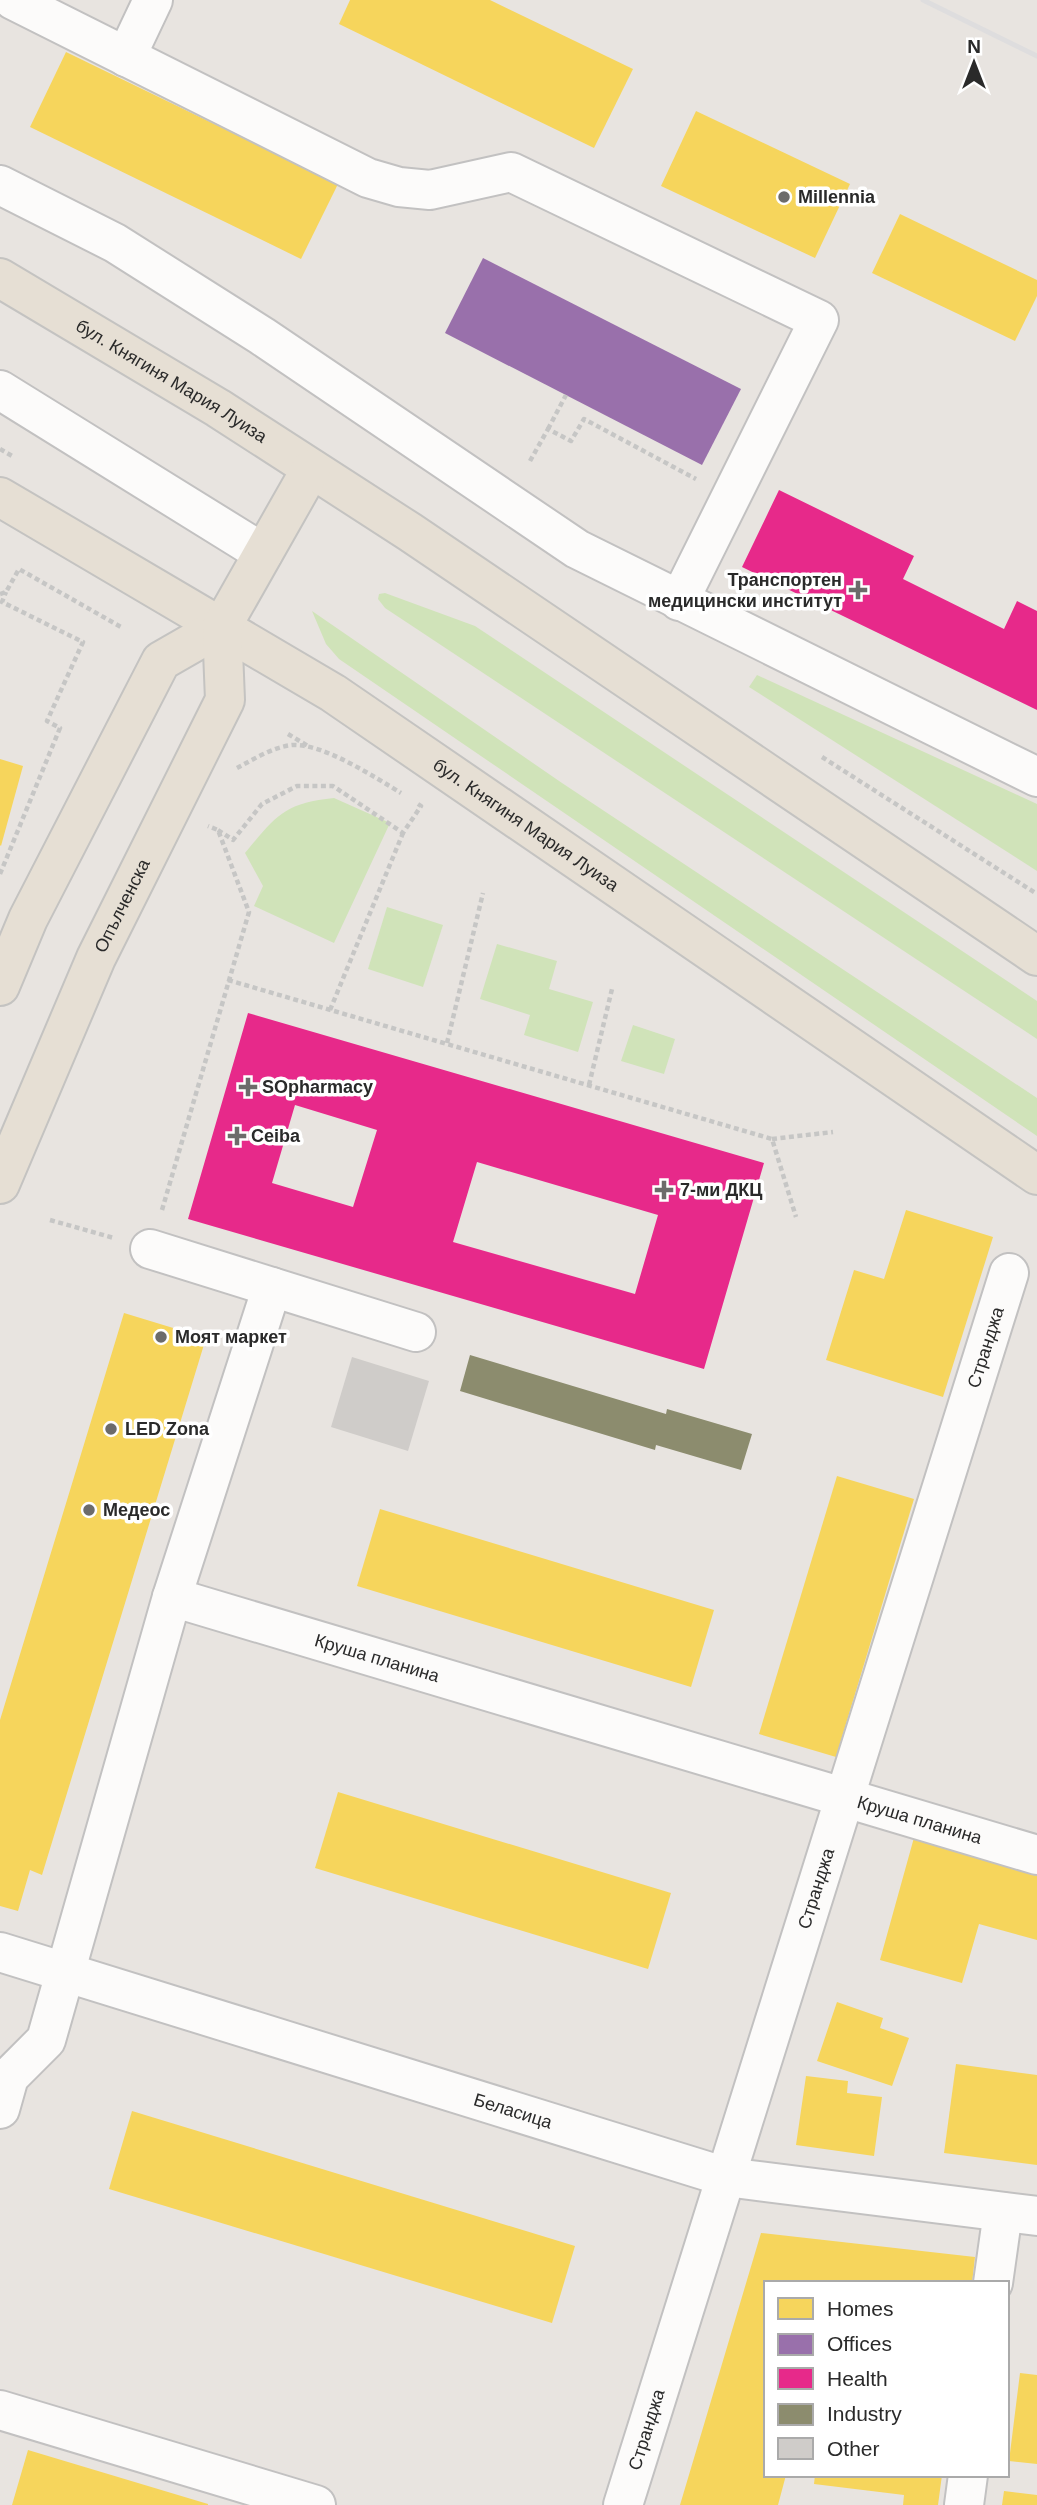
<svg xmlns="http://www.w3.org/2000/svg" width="1037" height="2505" viewBox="0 0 1037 2505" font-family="Arial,sans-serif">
	<rect width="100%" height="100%" fill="#e8e4e0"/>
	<g fill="#d0e3b9">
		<path d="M385,593L475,626L1037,1001V1039L385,608L378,599L379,594Z"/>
		<path d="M312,611L562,783L1037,1098V1136L339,659L326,644Z"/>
		<path d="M757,675L1037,804V871L749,687Z"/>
		<path d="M334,798L390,823L334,943L254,906L263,886L245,853C276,816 284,803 334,798Z"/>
		<path d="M387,907L443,925L423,987L368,969Z"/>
		<path d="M497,944L557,961L549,989L593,1002L578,1052L524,1035L530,1015L480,999Z"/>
		<path d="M633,1025L675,1039L664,1074L621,1061Z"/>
	</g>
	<g fill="#f6d55c">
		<path d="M350,0H490L633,69L594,148L339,24Z"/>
		<path d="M66,52L338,184L301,259L30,127Z"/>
		<path d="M696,111L850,184L815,258L661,186Z"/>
		<path d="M900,214L1037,280V296L1015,341L872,273Z"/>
		<path d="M0,759L23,766L1,846L0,845Z"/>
		<path d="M906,1210L993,1237L943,1397L826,1360L854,1270L884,1279Z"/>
		<path d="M124,1313L206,1338L42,1875L30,1870L18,1911L0,1906V1720Z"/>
		<path d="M837,1476L914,1499L836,1757L759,1734Z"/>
		<path d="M380,1509L714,1610L691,1687L357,1586Z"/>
		<path d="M338,1792L671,1893L648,1969L315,1868Z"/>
		<path d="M915,1834L1037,1868V1940L979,1924L962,1983L880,1960Z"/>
		<path d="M837,2002L883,2018L880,2028L909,2038L892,2086L817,2061Z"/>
		<path d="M956,2064L1037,2075V2165L944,2153Z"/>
		<path d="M806,2076L848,2081L847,2093L882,2097L874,2156L796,2145Z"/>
		<path d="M132,2111L575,2246L552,2323L109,2189Z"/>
		<path d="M761,2233L975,2257L972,2283H766V2475H786L778,2505H680Z"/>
		<path d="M1020,2373L1037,2375V2464L1009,2461Z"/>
		<path d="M28,2450L208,2504V2505H12Z"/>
		<path d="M815,2475H942L938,2505H903L904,2495L814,2484Z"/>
		<path d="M1004,2491L1037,2495V2505H1002Z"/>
	</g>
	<path fill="#9970ab" d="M483,258L741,389L702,465L445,333Z"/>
	<g fill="#e7298a" fill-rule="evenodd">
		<path d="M779,490L914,556L903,579L1004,629L1017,601L1037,611V710L742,567Z"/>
		<path d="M248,1013L764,1163L704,1369L188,1219ZM295,1105L377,1130L353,1207L272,1183ZM477,1162L658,1215L635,1294L453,1242Z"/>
	</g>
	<path fill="#8c8c6e" d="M470,1355L666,1414L667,1409L752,1434L741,1470L656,1445L655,1450L460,1391Z"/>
	<path fill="#cfccc9" d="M352,1357L429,1381L408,1451L331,1427Z"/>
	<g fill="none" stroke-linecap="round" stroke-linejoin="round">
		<defs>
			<g id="minor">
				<path d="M13,0L368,178L399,187L430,190L511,172L819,320L679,601"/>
				<path d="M126,57L153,0"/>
				<path d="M0,185L115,243L262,336L577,549L1037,777"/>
				<path d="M0,390L263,553"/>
				<path d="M150,1249L416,1332"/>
				<path id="s1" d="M172,1597L1037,1855"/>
				<path id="s2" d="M0,1952L726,2177L1037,2216"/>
				<path d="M0,2109L9,2077L46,2040L172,1597L272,1287"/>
				<path d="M993,2283L1003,2212"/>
				<path d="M0,2410L316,2505"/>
				<path id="s3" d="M623,2505L1009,1273"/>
				<path d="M964,2505L968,2475"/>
			</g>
			<g id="major">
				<path id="s4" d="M0,278L218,408L410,532L1037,956"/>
				<path id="s5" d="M0,497L333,693L1037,1175"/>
				<path d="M0,986L28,919L161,661L222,626"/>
				<path id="s6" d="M0,1184L96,958L225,700L222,626L311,469"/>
			</g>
		</defs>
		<use href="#minor" stroke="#c2c1c1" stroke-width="42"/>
		<use href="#major" stroke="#c4c3c1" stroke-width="42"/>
		<g stroke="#c6c6c5" stroke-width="4.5" stroke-dasharray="5 3.5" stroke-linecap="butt">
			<path d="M548,429L566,395"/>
			<path d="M0,449L14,457"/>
			<path d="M530,461L548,429L571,441L584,419L696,479"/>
			<path d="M0,594L6,592L19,569L121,627"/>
			<path d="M288,734L308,746"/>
			<path d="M822,757L1037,894"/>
			<path d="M237,768C254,759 273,747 292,745C323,743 376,778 401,793"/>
			<path d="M218,830L233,840L262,804L297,786H333L403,833L421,806L418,804"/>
			<path d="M0,874L60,728L47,721L83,642L2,602L6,592"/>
			<path d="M228,980L772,1139L796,1217"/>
			<path d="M330,1010L403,833"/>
			<path d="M447,1043L483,893"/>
			<path d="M589,1085L612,989"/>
			<path d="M772,1139L833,1132"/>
			<path d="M162,1210L249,912L218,830L208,826"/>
			<path d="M50,1220L114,1238"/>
		</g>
		<use href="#minor" stroke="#fcfbfa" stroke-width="38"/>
		<use href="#major" stroke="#e6dfd4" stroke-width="38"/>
		<path stroke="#deddde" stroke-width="5" d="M923,0L1037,56"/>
	</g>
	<g fill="#6c6b6a" stroke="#fff" stroke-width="2.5">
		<circle cx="784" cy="197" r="7"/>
		<path d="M854.5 579.5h7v7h7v7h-7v7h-7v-7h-7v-7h7z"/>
		<path d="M244.5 1076.5h7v7h7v7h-7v7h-7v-7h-7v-7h7z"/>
		<path d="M233.5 1125.5h7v7h7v7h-7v7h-7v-7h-7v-7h7z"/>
		<path d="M660.5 1179.5h7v7h7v7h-7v7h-7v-7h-7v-7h7z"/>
		<circle cx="161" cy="1337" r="7"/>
		<circle cx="111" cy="1429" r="7"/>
		<circle cx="89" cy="1510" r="7"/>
	</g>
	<g text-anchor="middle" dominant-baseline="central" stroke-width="7" stroke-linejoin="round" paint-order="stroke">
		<g font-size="18" font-weight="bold" fill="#2a2a2a" stroke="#fff" text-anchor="start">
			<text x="798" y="197">Millennia</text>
			<text x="842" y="580" text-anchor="end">Транспортен<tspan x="842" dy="21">медицински институт</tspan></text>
			<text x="262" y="1087">SOpharmacy</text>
			<text x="251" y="1136">Ceiba</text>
			<text x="680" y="1190">7-ми ДКЦ</text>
			<text x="175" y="1337">Моят маркет</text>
			<text x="125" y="1429">LED Zona</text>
			<text x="103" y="1510">Медеос</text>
		</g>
		<g font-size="18" fill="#2a2a2a" stroke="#fff">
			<text stroke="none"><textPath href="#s4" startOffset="200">бул. Княгиня Мария Луиза</textPath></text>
			<text stroke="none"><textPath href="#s5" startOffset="620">бул. Княгиня Мария Луиза</textPath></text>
			<text stroke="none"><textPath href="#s6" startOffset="304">Опълченска</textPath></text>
			<text stroke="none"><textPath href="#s3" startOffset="1213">Странджа</textPath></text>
			<text stroke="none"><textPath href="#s1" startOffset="214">Круша планина</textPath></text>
			<text stroke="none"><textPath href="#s1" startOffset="780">Круша планина</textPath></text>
			<text stroke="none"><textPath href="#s3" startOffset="646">Странджа</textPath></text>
			<text stroke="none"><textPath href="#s2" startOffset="537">Беласица</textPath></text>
			<text stroke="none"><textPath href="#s3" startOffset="79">Странджа</textPath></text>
		</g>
	</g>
	<rect x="764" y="2281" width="245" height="196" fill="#ffffff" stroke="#aaaaaa" stroke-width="2"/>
	<rect x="778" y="2298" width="35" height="21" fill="#f6d55c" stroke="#aaaaaa" stroke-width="2"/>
	<text x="827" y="2316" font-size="21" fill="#2a2a2a">Homes</text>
	<rect x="778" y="2334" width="35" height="21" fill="#9970ab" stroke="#aaaaaa" stroke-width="2"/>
	<text x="827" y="2351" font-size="21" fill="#2a2a2a">Offices</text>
	<rect x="778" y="2368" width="35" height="21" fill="#e7298a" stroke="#aaaaaa" stroke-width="2"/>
	<text x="827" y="2386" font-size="21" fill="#2a2a2a">Health</text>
	<rect x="778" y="2404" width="35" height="21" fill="#8c8c6e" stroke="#aaaaaa" stroke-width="2"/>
	<text x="827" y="2421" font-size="21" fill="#2a2a2a">Industry</text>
	<rect x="778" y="2438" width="35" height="21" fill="#cfccc9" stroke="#aaaaaa" stroke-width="2"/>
	<text x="827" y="2456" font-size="21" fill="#2a2a2a">Other</text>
	<g transform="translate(974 63)" stroke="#ffffff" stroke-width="5" paint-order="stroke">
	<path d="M0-5L12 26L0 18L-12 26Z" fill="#2a2a2a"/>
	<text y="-10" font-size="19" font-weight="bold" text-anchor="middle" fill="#2a2a2a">N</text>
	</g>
</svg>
